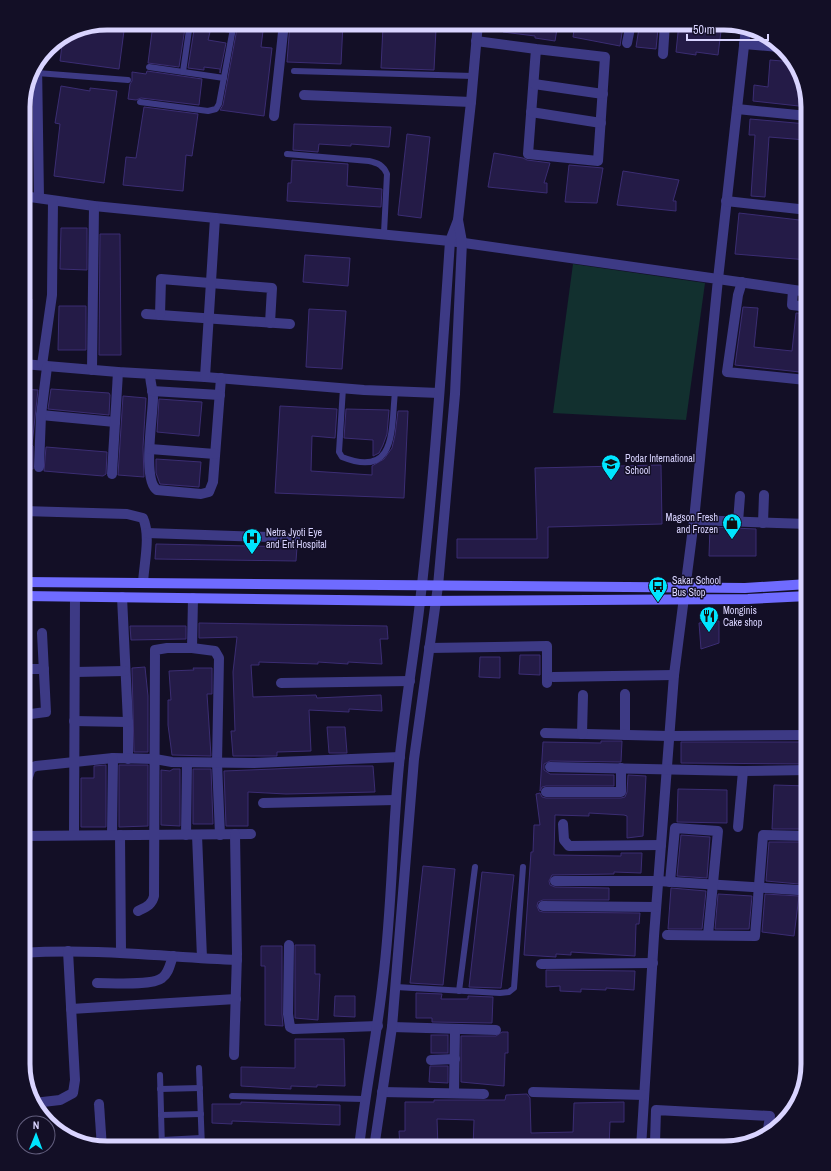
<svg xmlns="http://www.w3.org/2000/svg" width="831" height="1171" viewBox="0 0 831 1171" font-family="'Archivo Narrow',sans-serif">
	<rect width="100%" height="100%" fill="#130f26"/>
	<path fill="#12302f" d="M573,264L705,283L686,420L553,413Z"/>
	<g fill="#241b47" stroke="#3b2d73">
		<path d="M107,23H125L119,69L60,61L63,37L75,29Z"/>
		<path d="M238,23H264L261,47L272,48L264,116L220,110L223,105Z"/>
		<path d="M290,23H343L341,64L287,62Z"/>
		<path d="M504,23H558L555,41L535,38V36L503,32Z"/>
		<path d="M575,23L623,26L620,46L573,37Z"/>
		<path d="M679,23H722L718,55L696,52V55L676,52Z"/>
		<path d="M153,24L185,28L179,67L148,63Z"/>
		<path d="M383,26L436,29L434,70L381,68Z"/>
		<path d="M639,28L658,29L656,49L636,47Z"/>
		<path d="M194,30L210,32L208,40L226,43L220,73V69L204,67V70L188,68Z"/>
		<path d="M770,60L794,62L797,65L808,107L753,101L754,85L768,87Z"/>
		<path d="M147,71L202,79L199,105L141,98L136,100L128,99L130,84L132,81V72L146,74Z"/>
		<path d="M61,86L90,91V88L117,91L104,183L54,176L60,124L55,123Z"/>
		<path d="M144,107L198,114L192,156L186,155L183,191L123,185L126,157L136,158Z"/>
		<path d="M750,119L807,124L806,140L769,137L765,197L751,196L755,135H749Z"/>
		<path d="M294,124L391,127L389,147L351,144V146L319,144L318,152L293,150Z"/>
		<path d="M407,134L430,137L421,218L398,215Z"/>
		<path d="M494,153L523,158L527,160L550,163L544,183H547V193L488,187Z"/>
		<path d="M292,160L348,164L347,186L382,189L381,207L287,201L288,183H291Z"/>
		<path d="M569,165L603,168L597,203L565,202Z"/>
		<path d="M623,171L679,180L673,201H676V211L617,205Z"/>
		<path d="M739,213L808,221V260L735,254Z"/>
		<path d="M61,228H87V270L60,269Z"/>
		<path d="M100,234H120L121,355H99Z"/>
		<path d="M305,255L350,258L348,286L303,282Z"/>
		<path d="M23,299H32L31,358H23Z"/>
		<path d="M59,306H86V350H58Z"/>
		<path d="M743,307L758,308L754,347L792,351L796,313L808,314L805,358L802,363L800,372L735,365Z"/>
		<path d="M309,309L346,311L342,369L306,367Z"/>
		<path d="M23,389L38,390L32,445L33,446V469L23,468Z"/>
		<path d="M51,389L109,393L110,395L109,415L48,409Z"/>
		<path d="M123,396L146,398L143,447L144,477L118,475Z"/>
		<path d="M159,399L202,402L199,436L157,432Z"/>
		<path d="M280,406L337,409L335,438L312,436L311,471L372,475V466L384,459L392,448L395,435L398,411H408L404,498L275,493Z"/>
		<path d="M346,409L389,410L387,434L383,445L379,453L373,456V440L344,438Z"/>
		<path d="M46,447L107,452L106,474L103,476L44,471Z"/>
		<path d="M156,459L201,462L199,487L160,484L156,473Z"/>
		<path d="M661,465L662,524L548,527V558H457V539H537L535,468Z"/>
		<path d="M710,527L756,529V556H709Z"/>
		<path d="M156,544L297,547L296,561L155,559Z"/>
		<path d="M719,621V643L701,649L699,623Z"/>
		<path d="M199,623L387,626L388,639H380L382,664L348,662V664L318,662V664L259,662V665H251L253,697L316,695L317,698L381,695L382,711L349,709V712L309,710L311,751L277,752V756H233L231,731H235L233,672L237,637L199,638Z"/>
		<path d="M130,626H186V639L131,640Z"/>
		<path d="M520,655H540V675L519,674Z"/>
		<path d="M480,657H500V678L479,677Z"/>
		<path d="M145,667L148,696V752H134L132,668Z"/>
		<path d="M193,668H212V694H207L211,756L172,755L168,725V700H171L169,671L194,670Z"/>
		<path d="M327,727H345L347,753H329Z"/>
		<path d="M601,741H622L621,762L550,761L544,764V770L550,774L614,775V786H546L542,787L540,791L543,742L601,743Z"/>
		<path d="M681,742H808V764L681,763Z"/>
		<path d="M106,765V827H81V778H94V766Z"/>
		<path d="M119,765H148V826L119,827Z"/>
		<path d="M348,766H373L375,792L286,794L248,792V826H226L224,771Z"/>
		<path d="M173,769H180V826L161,825V770L170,771Z"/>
		<path d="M193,769H211L213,824H193Z"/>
		<path d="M628,775L646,776L643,836L627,838V816L624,815L589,813V816L555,815L554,855L621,856V853H642L641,873L614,872V874L552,875L549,881L550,885L555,887L609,888V900H543L538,902L537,906L539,911L543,912L640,913L639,924H636L635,956L571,952V955L556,954V957L524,955L531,852H533L534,825H540L536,794L540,793L542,797L546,798H621L625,797L627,792Z"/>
		<path d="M774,785L808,786V827H805V829H772Z"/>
		<path d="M678,789L727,790V823L677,822Z"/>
		<path d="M681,835L710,837L707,878L677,876Z"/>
		<path d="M769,842H804L799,884L766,881Z"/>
		<path d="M423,866L455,869L443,985L410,983Z"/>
		<path d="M482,872L514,875L501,988L469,987Z"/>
		<path d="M671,888L706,891L702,929H668Z"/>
		<path d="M718,894L752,896L749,929H715Z"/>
		<path d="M765,894L799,896L794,936L762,932Z"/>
		<path d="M295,945H315V974H320L318,1020L295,1018Z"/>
		<path d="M261,946H282V1014L283,1026L265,1025V966H261Z"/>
		<path d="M546,970L635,971L634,990L606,988V990L581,989V992L560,991V986L546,987Z"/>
		<path d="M416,993L442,994L441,999H468V996L493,997L492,1023L432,1022V1018H416Z"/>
		<path d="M335,996H355V1017L334,1016Z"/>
		<path d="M502,1032H508V1053H505L504,1086L461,1082V1036H496Z"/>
		<rect x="431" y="1035" width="17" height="18"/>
		<path d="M295,1039H344L345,1086L317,1085V1087L291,1086V1089L241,1086V1067L295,1068Z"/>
		<path d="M430,1066H448V1083L429,1082Z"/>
		<path d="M527,1094L530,1098L531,1133L573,1132L574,1103L624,1102V1122H610L609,1148H473L474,1120L437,1119L438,1148H400L399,1131H405V1102H434V1100H505L506,1095Z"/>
		<path d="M241,1102L340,1105V1125L232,1121V1124L212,1123V1104H241Z"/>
	</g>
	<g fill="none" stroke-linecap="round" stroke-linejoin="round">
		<g stroke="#3d3a85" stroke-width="6">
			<path d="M177,23L233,30"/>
			<path d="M149,67L224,78"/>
			<path d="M294,71L473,76"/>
			<path d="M183,72L190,23"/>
			<path d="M37,73L128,80"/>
			<path d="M140,102L208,111L216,109L219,104L234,23"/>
			<path d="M287,154L369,161C378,163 383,165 387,174L384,233"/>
			<path d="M343,388L339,452L342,457C397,479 391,429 395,392"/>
			<path d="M396,987L500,993L509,992L514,988L523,867"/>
			<path d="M459,991L475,867"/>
			<path d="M199,1068L202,1148"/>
			<path d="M160,1075L162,1148"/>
			<path d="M160,1089L200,1088"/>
			<path d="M232,1096L364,1099"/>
			<path d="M161,1115L201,1114"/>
			<path d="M162,1140L201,1138"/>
		</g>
		<g stroke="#3d3a85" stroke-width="10">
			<path d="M746,28L718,279L808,292"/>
			<path d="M476,41L536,49L528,154L598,161L605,57L536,49"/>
			<path d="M627,43L631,23"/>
			<path d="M744,44L779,47"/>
			<path d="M663,54L665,23"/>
			<path d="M37,63L39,198"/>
			<path d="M534,84L603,94"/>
			<path d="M304,95L471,102"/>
			<path d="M737,109L808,116"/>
			<path d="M531,112L601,123"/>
			<path d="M274,116L284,23"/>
			<path d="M23,196L94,206L450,241L718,279L694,520L674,675L654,936L641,1148"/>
			<path d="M726,201L808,210"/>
			<path d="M742,282L738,295L727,372L806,380L808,364"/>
			<path d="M793,290L792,305L808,307"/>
			<path d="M146,314L290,324"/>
			<path d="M160,315L161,279L272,288L270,323"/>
			<path d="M23,364L118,372L205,377L364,390L439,393"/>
			<path d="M42,365L52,295L53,201"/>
			<path d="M92,370L94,206"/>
			<path d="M150,374C150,382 153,390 153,398C153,416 142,480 157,490L201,494L209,492L213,482L221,378"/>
			<path d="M205,377L215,218"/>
			<path d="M152,391L220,395"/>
			<path d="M41,415L115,422"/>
			<path d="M150,449L215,454"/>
			<path d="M39,467L41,415L47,367"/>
			<path d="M112,474L118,372"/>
			<path d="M23,511L127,514L143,518C151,536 144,563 143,583"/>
			<path d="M694,520L808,524"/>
			<path d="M738,522L740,496"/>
			<path d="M763,523L764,495"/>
			<path d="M147,533L295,538"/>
			<path d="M122,597L128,722V759"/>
			<path d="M192,648L215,651L219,658L217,763L220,835"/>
			<path d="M429,648L547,646V683"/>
			<path d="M23,669H44"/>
			<path d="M75,672L125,671"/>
			<path d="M553,677L674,675"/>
			<path d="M281,683L410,681"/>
			<path d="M625,694V735"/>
			<path d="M23,715L46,712L42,633"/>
			<path d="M74,721L128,722"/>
			<path d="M545,733L669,736L808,735"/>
			<path d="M582,734L583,695"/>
			<path d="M550,767L743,771L808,770"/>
			<path d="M546,792H621V768"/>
			<path d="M263,803L395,800"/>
			<path d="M563,824L564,840L569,846L661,845"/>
			<path d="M738,827L743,771"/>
			<path d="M25,835L26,783L31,768L36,766L113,758L155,759L172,762L254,763L400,757"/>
			<path d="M74,835L75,597"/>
			<path d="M112,835L113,758"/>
			<path d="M120,835L121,952"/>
			<path d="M186,835L187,763"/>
			<path d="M197,835L202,958"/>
			<path d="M23,836L251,834"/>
			<path d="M555,881H658L798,890"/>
			<path d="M670,882L675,828L718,831L708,935"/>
			<path d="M543,906L656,907"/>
			<path d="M138,911C146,907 152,905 154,896L155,650L167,648H192L193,598"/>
			<path d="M667,935L755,936L763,835L808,836"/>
			<path d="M289,945L288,1014L290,1027L294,1029L378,1026"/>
			<path d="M23,953C95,948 165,957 237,960"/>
			<path d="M541,964L653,963"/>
			<path d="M97,983C112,983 152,986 162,978C169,973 170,964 173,956"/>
			<path d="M71,1009L236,999"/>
			<path d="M392,1027L496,1030"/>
			<path d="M234,1055L237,954L235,834"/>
			<path d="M431,1060L455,1059"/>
			<path d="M382,1092L484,1094"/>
			<path d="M533,1092L644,1095"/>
			<path d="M454,1093L455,1029"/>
			<path d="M34,1103L60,1100L73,1093L75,1080L68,951"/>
			<path d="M99,1104L102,1148"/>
			<path d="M649,1143L729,1147"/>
			<path d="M655,1143L656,1110L770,1116L767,1136"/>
		</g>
		<g stroke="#3d3a85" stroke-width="10">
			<path d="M359,1148C365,1092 377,1036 383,980C392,909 392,837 399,765C404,710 414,656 420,602C434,482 442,361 450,241L458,220L471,102L478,23"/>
			<path d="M374,1148L392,1027L414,759L438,586L455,394L462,242L458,220"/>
		</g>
		<g stroke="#6f6bff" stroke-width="10">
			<path d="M23,582L745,588L808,584"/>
			<path d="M23,596L420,601L748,599L808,596"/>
		</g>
	</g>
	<defs>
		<symbol id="school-pin" viewBox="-11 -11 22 30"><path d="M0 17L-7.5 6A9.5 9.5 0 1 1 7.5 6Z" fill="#00e5ff" stroke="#130f26"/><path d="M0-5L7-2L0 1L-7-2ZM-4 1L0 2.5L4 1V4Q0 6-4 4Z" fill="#111"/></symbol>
		<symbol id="shop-pin" viewBox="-11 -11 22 30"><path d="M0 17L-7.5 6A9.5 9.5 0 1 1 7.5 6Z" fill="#00e5ff" stroke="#130f26"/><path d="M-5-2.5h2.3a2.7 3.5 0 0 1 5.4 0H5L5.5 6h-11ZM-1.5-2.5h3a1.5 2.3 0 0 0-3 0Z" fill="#111"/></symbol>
		<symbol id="hospital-pin" viewBox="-11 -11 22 30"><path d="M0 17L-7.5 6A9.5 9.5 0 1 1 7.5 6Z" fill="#00e5ff" stroke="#130f26"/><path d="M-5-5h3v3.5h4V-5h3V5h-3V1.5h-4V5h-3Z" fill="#111"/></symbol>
		<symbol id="bus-pin" viewBox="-11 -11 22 30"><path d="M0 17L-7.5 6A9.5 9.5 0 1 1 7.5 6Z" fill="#00e5ff" stroke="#130f26"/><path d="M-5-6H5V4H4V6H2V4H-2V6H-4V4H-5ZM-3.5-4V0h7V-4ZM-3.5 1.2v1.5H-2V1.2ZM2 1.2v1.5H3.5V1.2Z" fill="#111"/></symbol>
		<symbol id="restaurant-pin" viewBox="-11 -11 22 30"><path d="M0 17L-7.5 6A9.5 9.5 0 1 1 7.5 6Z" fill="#00e5ff" stroke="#130f26"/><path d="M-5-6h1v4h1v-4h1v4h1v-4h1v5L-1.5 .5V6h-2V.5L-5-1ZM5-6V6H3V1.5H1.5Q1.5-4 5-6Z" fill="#111"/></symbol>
	</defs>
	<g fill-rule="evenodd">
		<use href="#school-pin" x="600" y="453" width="22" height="30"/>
		<use href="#shop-pin" x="721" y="512" width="22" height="30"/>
		<use href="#hospital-pin" x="241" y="527" width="22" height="30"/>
		<use href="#bus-pin" x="647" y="575" width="22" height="30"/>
		<use href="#restaurant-pin" x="698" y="605" width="22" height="30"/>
	</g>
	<g text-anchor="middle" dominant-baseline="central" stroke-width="3" stroke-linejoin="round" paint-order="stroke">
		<g font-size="10" fill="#d9d4ff" stroke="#130f26" text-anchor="start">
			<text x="625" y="458">Podar International<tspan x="625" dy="12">School</tspan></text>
			<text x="718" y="517" text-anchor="end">Magson Fresh<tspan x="718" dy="12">and Frozen</tspan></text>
			<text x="266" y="532">Netra Jyoti Eye<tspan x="266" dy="12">and Ent Hospital</tspan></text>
			<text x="672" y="580">Sakar School<tspan x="672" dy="12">Bus Stop</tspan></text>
			<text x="723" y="610">Monginis<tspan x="723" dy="12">Cake shop</tspan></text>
		</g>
	</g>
	<path d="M0 0H831V1171H0ZM107 30H724A77 77 0 0 1 801 107V1064A77 77 0 0 1 724 1141H107A77 77 0 0 1 30 1064V107A77 77 0 0 1 107 30Z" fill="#130f26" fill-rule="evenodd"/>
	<path fill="none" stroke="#d9d4ff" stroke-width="5" d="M107 30H724A77 77 0 0 1 801 107V1064A77 77 0 0 1 724 1141H107A77 77 0 0 1 30 1064V107A77 77 0 0 1 107 30Z"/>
	<g transform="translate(36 1135) rotate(1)"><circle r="19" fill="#130f26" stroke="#625e7d"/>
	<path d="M0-3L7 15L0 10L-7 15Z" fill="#00e5ff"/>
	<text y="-6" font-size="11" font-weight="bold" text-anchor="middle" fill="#d9d4ff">N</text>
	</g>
	<path d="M687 34v6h81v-6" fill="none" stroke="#d9d4ff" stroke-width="2"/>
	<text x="693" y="34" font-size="12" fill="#d9d4ff" stroke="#130f26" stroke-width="3" paint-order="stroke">50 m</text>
</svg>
